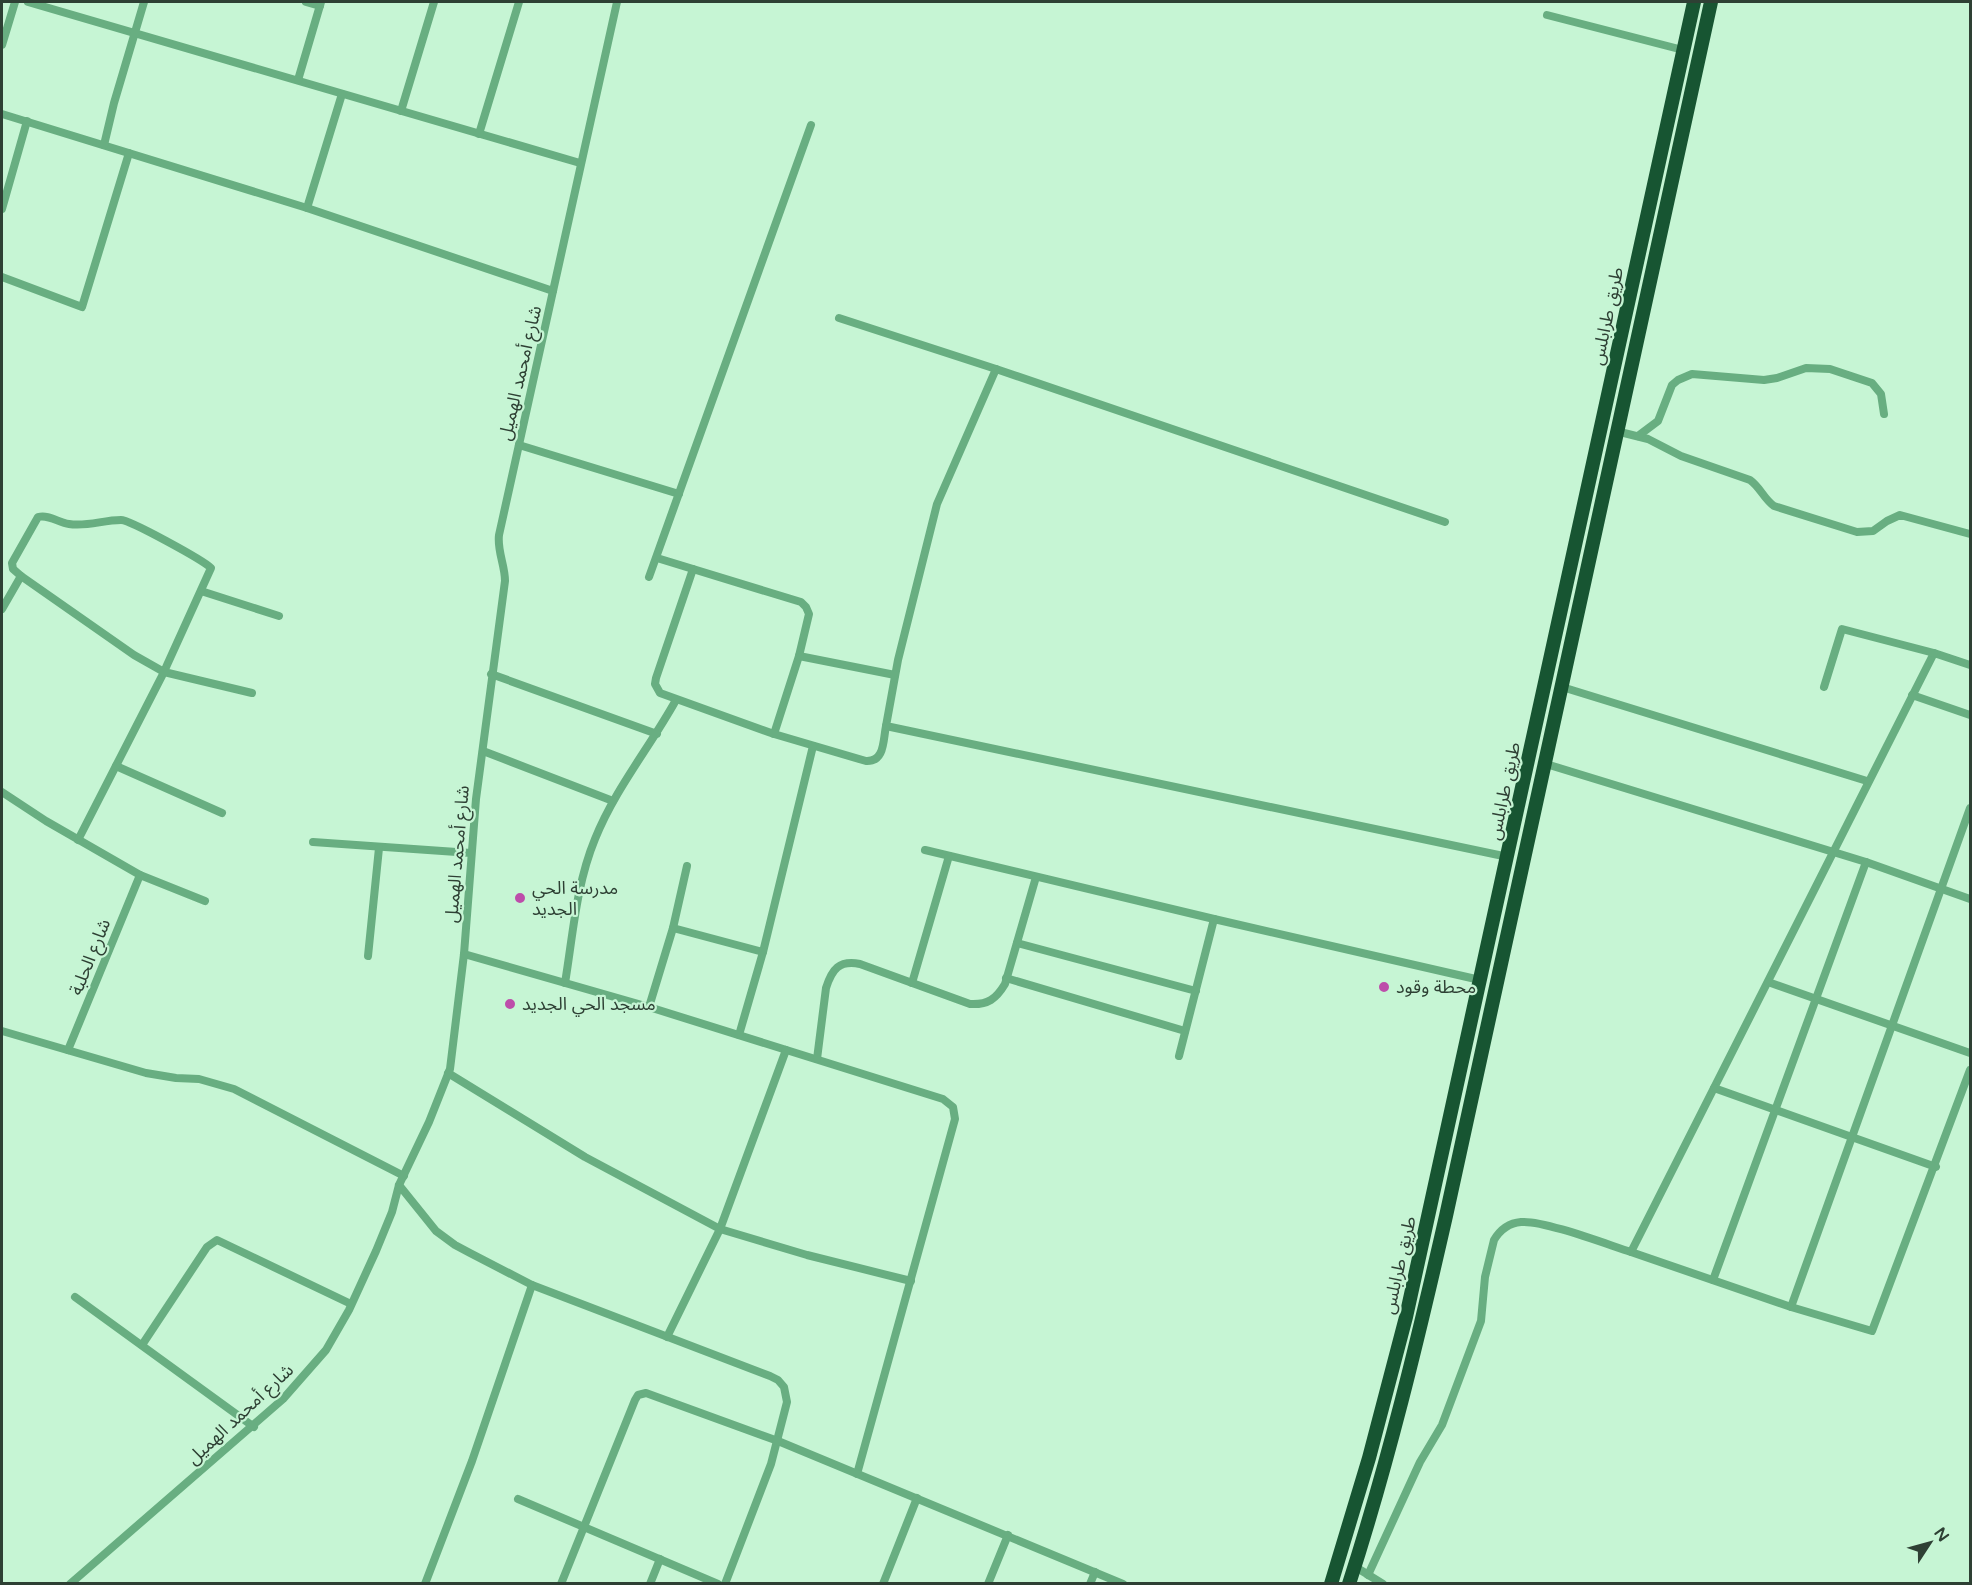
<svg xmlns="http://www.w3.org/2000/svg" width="1972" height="1585" viewBox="0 0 1972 1585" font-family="'Varela Round','Noto Sans Arabic',sans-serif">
	<rect width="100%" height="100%" fill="#c6f5d4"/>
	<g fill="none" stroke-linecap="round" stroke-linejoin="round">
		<g stroke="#68ae81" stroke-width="8">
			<path d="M28,2L580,163"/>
			<path d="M306,2L320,6"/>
			<path d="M1547,15L1683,50"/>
			<path d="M2,45L15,2"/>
			<path d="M298,80L321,2"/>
			<path d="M401,111L434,2"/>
			<path d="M2,114L307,208L553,291"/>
			<path d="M479,134L519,2"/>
			<path d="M104,145L114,103L144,2"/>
			<path d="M307,208L342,94"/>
			<path d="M2,209L27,121"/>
			<path d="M2,277L82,307L129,153"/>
			<path d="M839,318L996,369"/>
			<path d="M1616,431L1648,439L1681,456L1750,480C1760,487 1764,499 1774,506L1857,532L1873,531L1887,521L1900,515L1970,534"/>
			<path d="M1638,436L1658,421L1672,385L1678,380L1692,374L1764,380L1777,378L1806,368L1830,369L1872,383L1881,394L1884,414"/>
			<path d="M519,445L679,494"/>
			<path d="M1445,522L996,369L937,504L898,660L886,726L1508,857"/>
			<path d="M657,558L801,602L806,607L809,614L799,656L774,734"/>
			<path d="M693,569L656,678L655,684L660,693L774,734L866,761C885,762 883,740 886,726"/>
			<path d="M649,577L811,125"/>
			<path d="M201,591L279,616"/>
			<path d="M2,609L21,576"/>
			<path d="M799,656L895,675"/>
			<path d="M1970,665L1934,653L1631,1252L1791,1307L1872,1331L1970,1070"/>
			<path d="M491,674L657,734"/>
			<path d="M1562,687L1867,781"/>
			<path d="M1824,687L1842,629L1934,653"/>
			<path d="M1912,695L1970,715"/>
			<path d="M483,751L613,801"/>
			<path d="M1546,764L1866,862L1970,899"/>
			<path d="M116,766L222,813"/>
			<path d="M2,792L46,821L140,875L205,901"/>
			<path d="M78,840C107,784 135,728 164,672L167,665L211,568C203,560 130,520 121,520C103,520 87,527 69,524C59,523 49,514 38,517L12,563L13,569L21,576L134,655L164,672L252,693"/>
			<path d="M313,842L471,853"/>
			<path d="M925,850L1214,919L1480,980"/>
			<path d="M673,928L763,952"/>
			<path d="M1017,943L1196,991"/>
			<path d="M464,954L649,1007L943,1099L953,1107L955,1119L857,1474"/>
			<path d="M368,956L379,848"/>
			<path d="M1006,978L1185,1031"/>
			<path d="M1768,982L1970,1053"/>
			<path d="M565,983C573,935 576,885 595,839C615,789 650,747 676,700"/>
			<path d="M912,983L949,856"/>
			<path d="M649,1007L673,928L687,866"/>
			<path d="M2,1031L146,1073L176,1078L199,1079L234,1089L404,1176"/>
			<path d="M739,1035L763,952L813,746"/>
			<path d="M68,1050L140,875"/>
			<path d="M1179,1056L1214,919"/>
			<path d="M817,1059L826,988C832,969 839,960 860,964L970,1004C988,1005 996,999 1005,984L1036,877"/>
			<path d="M448,1073L585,1157L720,1229L807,1255L911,1281"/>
			<path d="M1714,1088L1936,1167"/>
			<path d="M399,1185L436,1231L455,1245L470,1253L532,1285L770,1376L778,1380L784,1387L787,1402L771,1464L725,1584"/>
			<path d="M1713,1280L1866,862"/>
			<path d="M75,1297L254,1427"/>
			<path d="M1791,1307L1970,808"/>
			<path d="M667,1337L720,1229L786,1050"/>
			<path d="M142,1345L207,1247L217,1240L351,1304"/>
			<path d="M518,1499L718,1584"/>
			<path d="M1354,1566L1383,1584"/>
			<path d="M1368,1575L1420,1462L1442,1425L1481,1321L1485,1277L1494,1240C1500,1230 1509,1223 1521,1222C1543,1220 1606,1244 1631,1252"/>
			<path d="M70,1584L283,1399L326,1350L349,1310L376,1251L392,1212L399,1185L429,1122L450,1069L464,954L476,799L505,581C505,565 497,551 499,535L617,2"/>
			<path d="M425,1584L472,1461L532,1285"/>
			<path d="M561,1584L635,1400L638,1395L646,1393L778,1441L1123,1584"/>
			<path d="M650,1584L660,1559"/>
			<path d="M883,1584L917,1498"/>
			<path d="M988,1584L1008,1535"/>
			<path d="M1090,1584L1095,1572"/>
		</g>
		<g stroke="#175532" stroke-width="14">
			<path d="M1331,1584L1369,1458L1406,1317L1694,2"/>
			<path d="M1349,1584C1388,1463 1418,1339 1446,1216L1711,2"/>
		</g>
	</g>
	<g fill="#bd4daa" stroke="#c6f5d4" stroke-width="2">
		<circle cx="520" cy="898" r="6"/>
		<circle cx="1384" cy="987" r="6"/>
		<circle cx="510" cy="1004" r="6"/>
	</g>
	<g text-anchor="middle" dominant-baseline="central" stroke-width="4.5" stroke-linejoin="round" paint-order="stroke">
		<g font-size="18" fill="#2e4034" stroke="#c6f5d4">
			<text transform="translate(1607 316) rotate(-78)">طريق طرابلس</text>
			<text transform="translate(520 373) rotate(-77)">شارع أمحمد الهميل</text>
			<text transform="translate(1504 791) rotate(-78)">طريق طرابلس</text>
			<text transform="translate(457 854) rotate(-85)">شارع أمحمد الهميل</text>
			<text transform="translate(90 957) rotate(-68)">شارع الحلبة</text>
			<text transform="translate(1399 1265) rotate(-77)">طريق طرابلس</text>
			<text transform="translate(240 1414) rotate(-43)">شارع أمحمد الهميل</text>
		</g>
		<g font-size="18" fill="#2e4034" stroke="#c6f5d4" text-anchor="start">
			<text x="532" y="888">مدرسة الحي<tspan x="532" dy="21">الجديد</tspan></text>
			<text x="1396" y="987">محطة وقود</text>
			<text x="522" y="1004">مسجد الحي الجديد</text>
		</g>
	</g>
	<rect width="1972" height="1585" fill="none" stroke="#2e4034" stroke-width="6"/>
	<g transform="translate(1930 1543) rotate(54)" stroke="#c6f5d4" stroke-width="4.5" paint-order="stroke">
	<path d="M0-4.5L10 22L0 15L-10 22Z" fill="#2e4034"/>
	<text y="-9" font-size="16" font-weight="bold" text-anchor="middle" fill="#2e4034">N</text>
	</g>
</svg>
